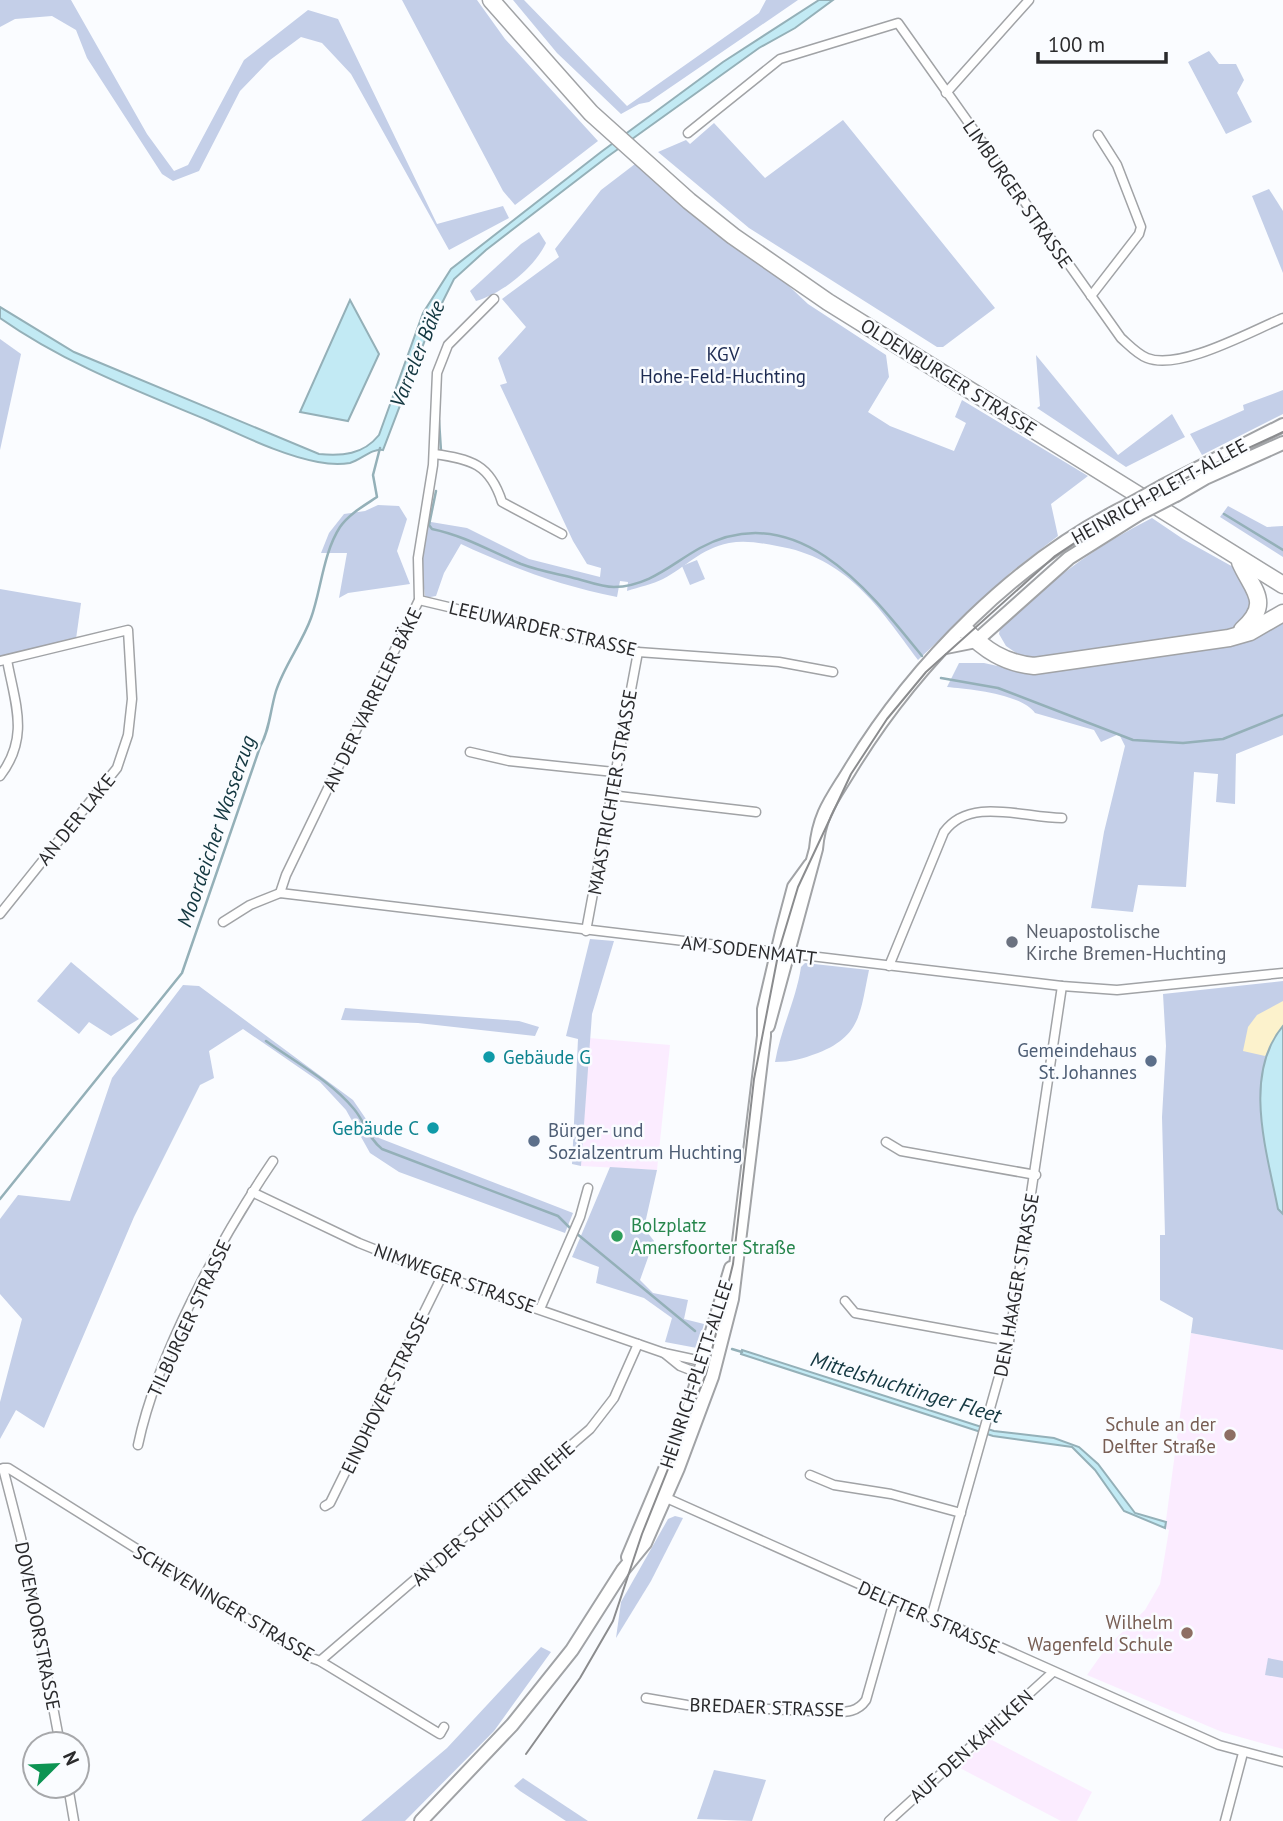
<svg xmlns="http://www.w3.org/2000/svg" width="1283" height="1821" viewBox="0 0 1283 1821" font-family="'PT Sans',sans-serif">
	<rect width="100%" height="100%" fill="#fafcff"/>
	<g fill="#fbecff">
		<path d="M589,1038L670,1045L657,1170L581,1166Z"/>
		<path d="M1191,1333L1283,1350V1749L1222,1732L1087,1675L1106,1648L1145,1610L1160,1584L1169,1530L1165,1528Z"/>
		<path d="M990,1739L1092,1792L1077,1821H1061L958,1767Z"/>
	</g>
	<g fill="#c4cfe8">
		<path d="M0,0H71L147,134L174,171L188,165L244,60L308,10L338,19L437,224L503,206L509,218L449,250L351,74L322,43L301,37L270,60L240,91L199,171L173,181L162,174L87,58L76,30L52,16L15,19L0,27Z"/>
		<path d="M402,0H477L505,39L598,141L515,205L503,191Z"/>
		<path d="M513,0H524L627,106L759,13L766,0H798L649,102L639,104L621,114L557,53Z"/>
		<path d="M1209,51L1219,64H1236L1244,80L1237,93L1252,122L1226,134L1188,62Z"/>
		<path d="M843,120L995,308L943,347H937L749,228L658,152L686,140L690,144L714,123L765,178Z"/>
		<path d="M635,164L775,273L808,304L886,355L889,377L868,412L890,426L954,451L966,423L955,417L962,400L1088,476L1051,504L1058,536L1011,572L918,660C879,607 846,557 777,546C761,543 745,540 729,543C700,549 686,567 663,579C653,584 639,587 627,591L628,582L620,581L617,597C562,586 512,568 461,544L444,573L436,596L425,598L421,559L425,521L467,528L529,559L600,577L601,568L587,564L573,541L500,385L507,383L498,358L526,327L502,299L559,257L555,249L601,190Z"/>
		<path d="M1269,189L1283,211V273L1252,196Z"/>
		<path d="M539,232L546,243C534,268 503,293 476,301L470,291L521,244Z"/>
		<path d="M0,339L21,354L0,450Z"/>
		<path d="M1036,355L1118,455L1172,414L1185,437L1126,467L1037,408L1040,406Z"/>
		<path d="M1283,390V414L1202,455L1190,434L1244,410L1243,405Z"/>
		<path d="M378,505L399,506L407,519L397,551L410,584L348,593L339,598L347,553H321L329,533L344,514L365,511Z"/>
		<path d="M1228,506L1267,527L1283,526V557L1220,517Z"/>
		<path d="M1152,518L1183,539L1235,568L1243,576L1253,607L1236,626L1224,632L1025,659L1006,646L999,634L1000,628C1047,583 1094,547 1152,518Z"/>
		<path d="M697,560L705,579L690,585L682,566Z"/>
		<path d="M0,589L81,603L76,639L0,657Z"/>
		<path d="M1283,619V735L1236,754L1235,804L1216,802L1218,774L1194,772L1186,887L1138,885L1133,912L1091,908L1104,832L1125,746L1119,734L1101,742L1094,730L1035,713C1022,694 969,689 947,687L959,663H984L1029,673Z"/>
		<path d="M590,939L614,941L592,1014L581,1166L572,1164L578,1039L566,1036Z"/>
		<path d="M71,962L139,1019L111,1036L89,1022L79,1034L37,1001Z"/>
		<path d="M805,963L869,970C860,1013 861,1036 818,1053C802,1059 791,1062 775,1062C781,1028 796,1000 801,967Z"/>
		<path d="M1283,981V1350L1191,1333L1193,1318L1160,1300V1235H1165L1162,1117L1166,1046L1163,994Z"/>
		<path d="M183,985L199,986L353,1100L379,1138L573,1213L565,1233L399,1172L370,1153L346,1110L320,1082L243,1029L209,1051L214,1078L200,1085L134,1217L44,1428L16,1410L0,1439V1402L22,1319L0,1294V1219L18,1195L70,1201L112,1078Z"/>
		<path d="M345,1008L519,1021L539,1027L535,1036L418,1023L341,1020Z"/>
		<path d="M610,1167L657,1170L644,1228L654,1241L640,1280L653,1293L688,1300L684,1319L704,1324L697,1348L665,1342L672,1318L644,1298L596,1283L599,1267L572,1257Z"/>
		<path d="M675,1516L683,1518L651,1581L616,1638L621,1602L668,1519Z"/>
		<path d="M541,1647L551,1652L494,1731L405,1821H361L447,1748Z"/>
		<path d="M1268,1658L1283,1661V1678L1265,1675Z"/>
		<path d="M714,1770L766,1780L752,1821L697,1819Z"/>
		<path d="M523,1778L588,1821H566L520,1791L514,1786Z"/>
	</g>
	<path fill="#fcf2cc" d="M1283,1001V1026L1265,1056L1243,1051L1248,1027L1257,1015Z"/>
	<g fill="#c2eaf4" stroke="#94b0b8" stroke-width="2">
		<path d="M819,0H833L795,28L759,48L607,157L486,250L454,279L430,327L383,450C372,448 361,460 350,463C339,465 328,464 318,462C280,455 242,435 207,420C135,390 64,363 0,318V307L74,352L319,454C342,456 363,455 379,435L423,313L451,269L601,152L723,62Z"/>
		<path d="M350,300L379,354L348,421L300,412Z"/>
		<path d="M1283,1026V1214L1278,1209C1267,1152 1242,1075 1283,1026Z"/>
		<path d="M742,1350L994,1431L1054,1438L1079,1447L1098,1464L1135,1513L1166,1522L1165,1528L1124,1511L1095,1470L1072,1447L993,1436L741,1354Z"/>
	</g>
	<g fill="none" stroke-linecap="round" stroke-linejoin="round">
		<g stroke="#94b0b8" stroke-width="2.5">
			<path d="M439,420L441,451"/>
			<path d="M436,491L429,525L432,529C465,536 490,551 521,564C539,571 559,574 578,579C589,582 602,587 614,587C650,586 671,564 700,548C796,496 869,590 922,656"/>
			<path d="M1224,514L1283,550"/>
			<path d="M941,678L998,688L1133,740L1183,743L1223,739L1283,715"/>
			<path d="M266,1041C295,1062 331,1081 354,1109C365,1122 368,1138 382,1149L558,1216L571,1229"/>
			<path d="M0,1199L182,973L260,747C270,729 270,711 276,691C284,666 302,643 311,618C321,591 323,553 340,527C349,514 365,505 377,497L373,475L380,448"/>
			<path d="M576,1233L695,1331"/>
			<path d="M732,1349L742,1352"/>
		</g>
		<defs>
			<g id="street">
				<path d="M946,93L1029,0"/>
				<path d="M688,133L780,59L898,23L1121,338C1129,345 1137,354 1147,358C1180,371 1251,331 1283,318"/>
				<path d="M1091,296L1139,234L1141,227L1117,165L1098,135"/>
				<path d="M434,454C471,459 490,464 502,502L562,534"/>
				<path d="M419,600L638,652L779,662L833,672"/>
				<path d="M0,661L128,630L132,699L128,735L117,768L0,914"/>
				<path d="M470,752L509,761L614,772"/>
				<path d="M0,776C30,737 15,704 7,660"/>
				<path d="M610,795L756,812"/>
				<path d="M280,893L286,875L419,600L418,558L433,465L437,373L448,345L494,299"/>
				<path d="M223,922L250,905L280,893L1062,986L1117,990L1283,973"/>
				<path d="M586,931L638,652"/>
				<path d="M889,966L944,832C970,796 1024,818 1062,818"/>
				<path d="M886,1142L901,1151L1036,1175"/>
				<path d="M252,1192L359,1243L442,1276L664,1353L706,1362"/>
				<path d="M845,1301L855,1313L1009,1341"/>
				<path d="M540,1309L580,1217L588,1188"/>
				<path d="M664,1353L680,1366L703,1375"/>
				<path d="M138,1445C157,1354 221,1238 273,1161"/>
				<path d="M810,1475L834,1485L891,1494L961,1513"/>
				<path d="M662,1496L1219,1745L1283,1762"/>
				<path d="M325,1506L330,1503L442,1276"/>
				<path d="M931,1618L1009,1341L1062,986"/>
				<path d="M320,1661L590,1429L614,1398L638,1344"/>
				<path d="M646,1698L687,1705L830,1712C845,1712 857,1713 866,1700L894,1601"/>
				<path d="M60,1744L21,1538L3,1468H8L309,1657L320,1661L435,1731L440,1734L444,1727"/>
				<path d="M68,1786L74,1821"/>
				<path d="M889,1821L1053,1672"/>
				<path d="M1225,1821L1243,1753"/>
			</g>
			<g id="secondary">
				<path d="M1163,486L1283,425"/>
				<path d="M1176,495L1205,478L1283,443"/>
				<path d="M946,647L976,641L1069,558L1139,514"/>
				<path d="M768,1026L816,849C819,813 833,798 851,768C915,663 1017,560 1127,506"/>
				<path d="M628,1557L685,1422L731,1268"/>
				<path d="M421,1821L512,1725L572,1650L623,1570L645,1543L678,1468L712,1377L732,1299L764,1036V1009L782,932L794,887L810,865"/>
			</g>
			<g id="highway">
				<path d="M491,0L591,113L689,201L733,236L828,302L1283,585"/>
				<path d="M1240,562C1252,590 1273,602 1242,630"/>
				<path d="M964,629C985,650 1004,663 1034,666L1229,638L1250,632L1283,613"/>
			</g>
		</defs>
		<use href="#street" stroke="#a1a3a6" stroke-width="11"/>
		<use href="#secondary" stroke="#a1a3a6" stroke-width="16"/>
		<use href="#highway" stroke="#a1a3a6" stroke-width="19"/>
		<use href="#street" stroke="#fff" stroke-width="8"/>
		<use href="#secondary" stroke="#fff" stroke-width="12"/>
		<use href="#highway" stroke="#fff" stroke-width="16"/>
		<path stroke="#8b8c8e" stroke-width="2" d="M526,1754L580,1678L613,1621L642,1534L706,1374L733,1264L754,1079L779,950L798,887L851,774L887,719L926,672L1055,556L1109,520L1199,471L1283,432"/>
		<defs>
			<g id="secondary-bridge">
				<path d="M1127,506L1163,486"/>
				<path d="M1139,514L1176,495"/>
			</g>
		</defs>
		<use href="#secondary-bridge" stroke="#a1a3a6" stroke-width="16" stroke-linecap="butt"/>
		<use href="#secondary-bridge" stroke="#fff" stroke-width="12"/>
	</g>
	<circle fill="#6b7280" stroke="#fafcff" stroke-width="2.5" cx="1012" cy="942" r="7"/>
	<g fill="#0f9aa8" stroke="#fafcff" stroke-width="2.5">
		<circle cx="489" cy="1057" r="7"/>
		<circle cx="433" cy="1128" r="7"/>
	</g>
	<g fill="#5c6f8a" stroke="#fafcff" stroke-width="2.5">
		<circle cx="1151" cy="1061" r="7"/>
		<circle cx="534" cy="1141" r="7"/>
	</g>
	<circle fill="#2e9e5b" stroke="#fafcff" stroke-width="2.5" cx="617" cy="1236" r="7"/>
	<g fill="#8d6e63" stroke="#fafcff" stroke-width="2.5">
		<circle cx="1230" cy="1435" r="7"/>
		<circle cx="1187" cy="1633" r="7"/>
	</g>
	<g text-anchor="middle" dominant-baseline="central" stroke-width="5" stroke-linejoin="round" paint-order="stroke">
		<g font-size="19" fill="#2a2a2c" stroke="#fafcff">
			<text transform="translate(1018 194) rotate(55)">LIMBURGER STRASSE</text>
			<text transform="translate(949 377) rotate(32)">OLDENBURGER STRASSE</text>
			<text transform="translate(1159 491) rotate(-29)">HEINRICH-PLETT-ALLEE</text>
			<text transform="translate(543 628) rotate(13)">LEEUWARDER STRASSE</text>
			<text transform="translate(372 699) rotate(-64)">AN DER VARRELER BÄKE</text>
			<text transform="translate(612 792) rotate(-80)">MAASTRICHTER STRASSE</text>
			<text transform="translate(76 819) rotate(-51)">AN DER LAKE</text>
			<text transform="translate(749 950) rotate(7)">AM SODENMATT</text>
			<text transform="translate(455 1278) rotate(20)">NIMWEGER STRASSE</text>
			<text transform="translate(1016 1285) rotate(-80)">DEN HAAGER STRASSE</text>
			<text transform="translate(189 1318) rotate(-65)">TILBURGER STRASSE</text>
			<text transform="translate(696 1374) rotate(-72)">HEINRICH-PLETT-ALLEE</text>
			<text transform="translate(385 1393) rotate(-64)">EINDHOVER STRASSE</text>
			<text transform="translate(493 1513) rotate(-41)">AN DER SCHÜTTENRIEHE</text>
			<text transform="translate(224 1603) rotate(31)">SCHEVENINGER STRASSE</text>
			<text transform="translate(929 1617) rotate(24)">DELFTER STRASSE</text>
			<text transform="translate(38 1626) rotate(79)">DOVEMOORSTRASSE</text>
			<text transform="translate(767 1707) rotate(2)">BREDAER STRASSE</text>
			<text transform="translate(971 1746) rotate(-42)">AUF DEN KAHLKEN</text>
		</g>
		<g font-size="19" fill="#1d2b52" stroke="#fafcff">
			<text x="723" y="354">KGV<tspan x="723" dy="22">Hohe-Feld-Huchting</tspan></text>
		</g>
		<g font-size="19" fill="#5b616d" stroke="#fafcff" text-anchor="start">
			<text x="1026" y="931">Neuapostolische<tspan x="1026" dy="22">Kirche Bremen-Huchting</tspan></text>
		</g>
		<g font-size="19" fill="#4e5e75" stroke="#fafcff" text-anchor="end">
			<text x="1137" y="1050">Gemeindehaus<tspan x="1137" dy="22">St. Johannes</tspan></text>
			<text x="548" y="1130" text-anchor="start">Bürger- und<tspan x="548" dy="22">Sozialzentrum Huchting</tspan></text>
		</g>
		<g font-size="19" fill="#0d838f" stroke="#fafcff" text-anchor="start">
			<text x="503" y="1057">Gebäude G</text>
			<text x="419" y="1128" text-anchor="end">Gebäude C</text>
		</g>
		<g font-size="19" fill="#27864d" stroke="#fafcff" text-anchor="start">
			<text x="631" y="1225">Bolzplatz<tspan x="631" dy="22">Amersfoorter Straße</tspan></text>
		</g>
		<g font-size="19" fill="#785e54" stroke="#fafcff" text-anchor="end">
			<text x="1216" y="1424">Schule an der<tspan x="1216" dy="22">Delfter Straße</tspan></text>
			<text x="1173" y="1622">Wilhelm<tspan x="1173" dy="22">Wagenfeld Schule</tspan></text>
		</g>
		<g font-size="21" font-style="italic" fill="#133740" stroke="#fafcff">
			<text transform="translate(417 354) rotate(-68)">Varreler Bäke</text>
			<text transform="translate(216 831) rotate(-71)">Moordeicher Wasserzug</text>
			<text transform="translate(906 1387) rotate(17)">Mittelshuchtinger Fleet</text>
		</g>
	</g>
	<g transform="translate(56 1765) rotate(66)"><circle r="33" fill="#fafcff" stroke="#a7a8ab" stroke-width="2"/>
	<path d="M0-5L12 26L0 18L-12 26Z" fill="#0d9453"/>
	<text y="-10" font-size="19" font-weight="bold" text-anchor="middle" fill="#2a2a2c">N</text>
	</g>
	<path d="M1038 52v10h128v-10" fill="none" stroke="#2a2a2c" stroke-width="3.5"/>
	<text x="1048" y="52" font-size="21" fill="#2a2a2c" stroke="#fafcff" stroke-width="5" paint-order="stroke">100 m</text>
</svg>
